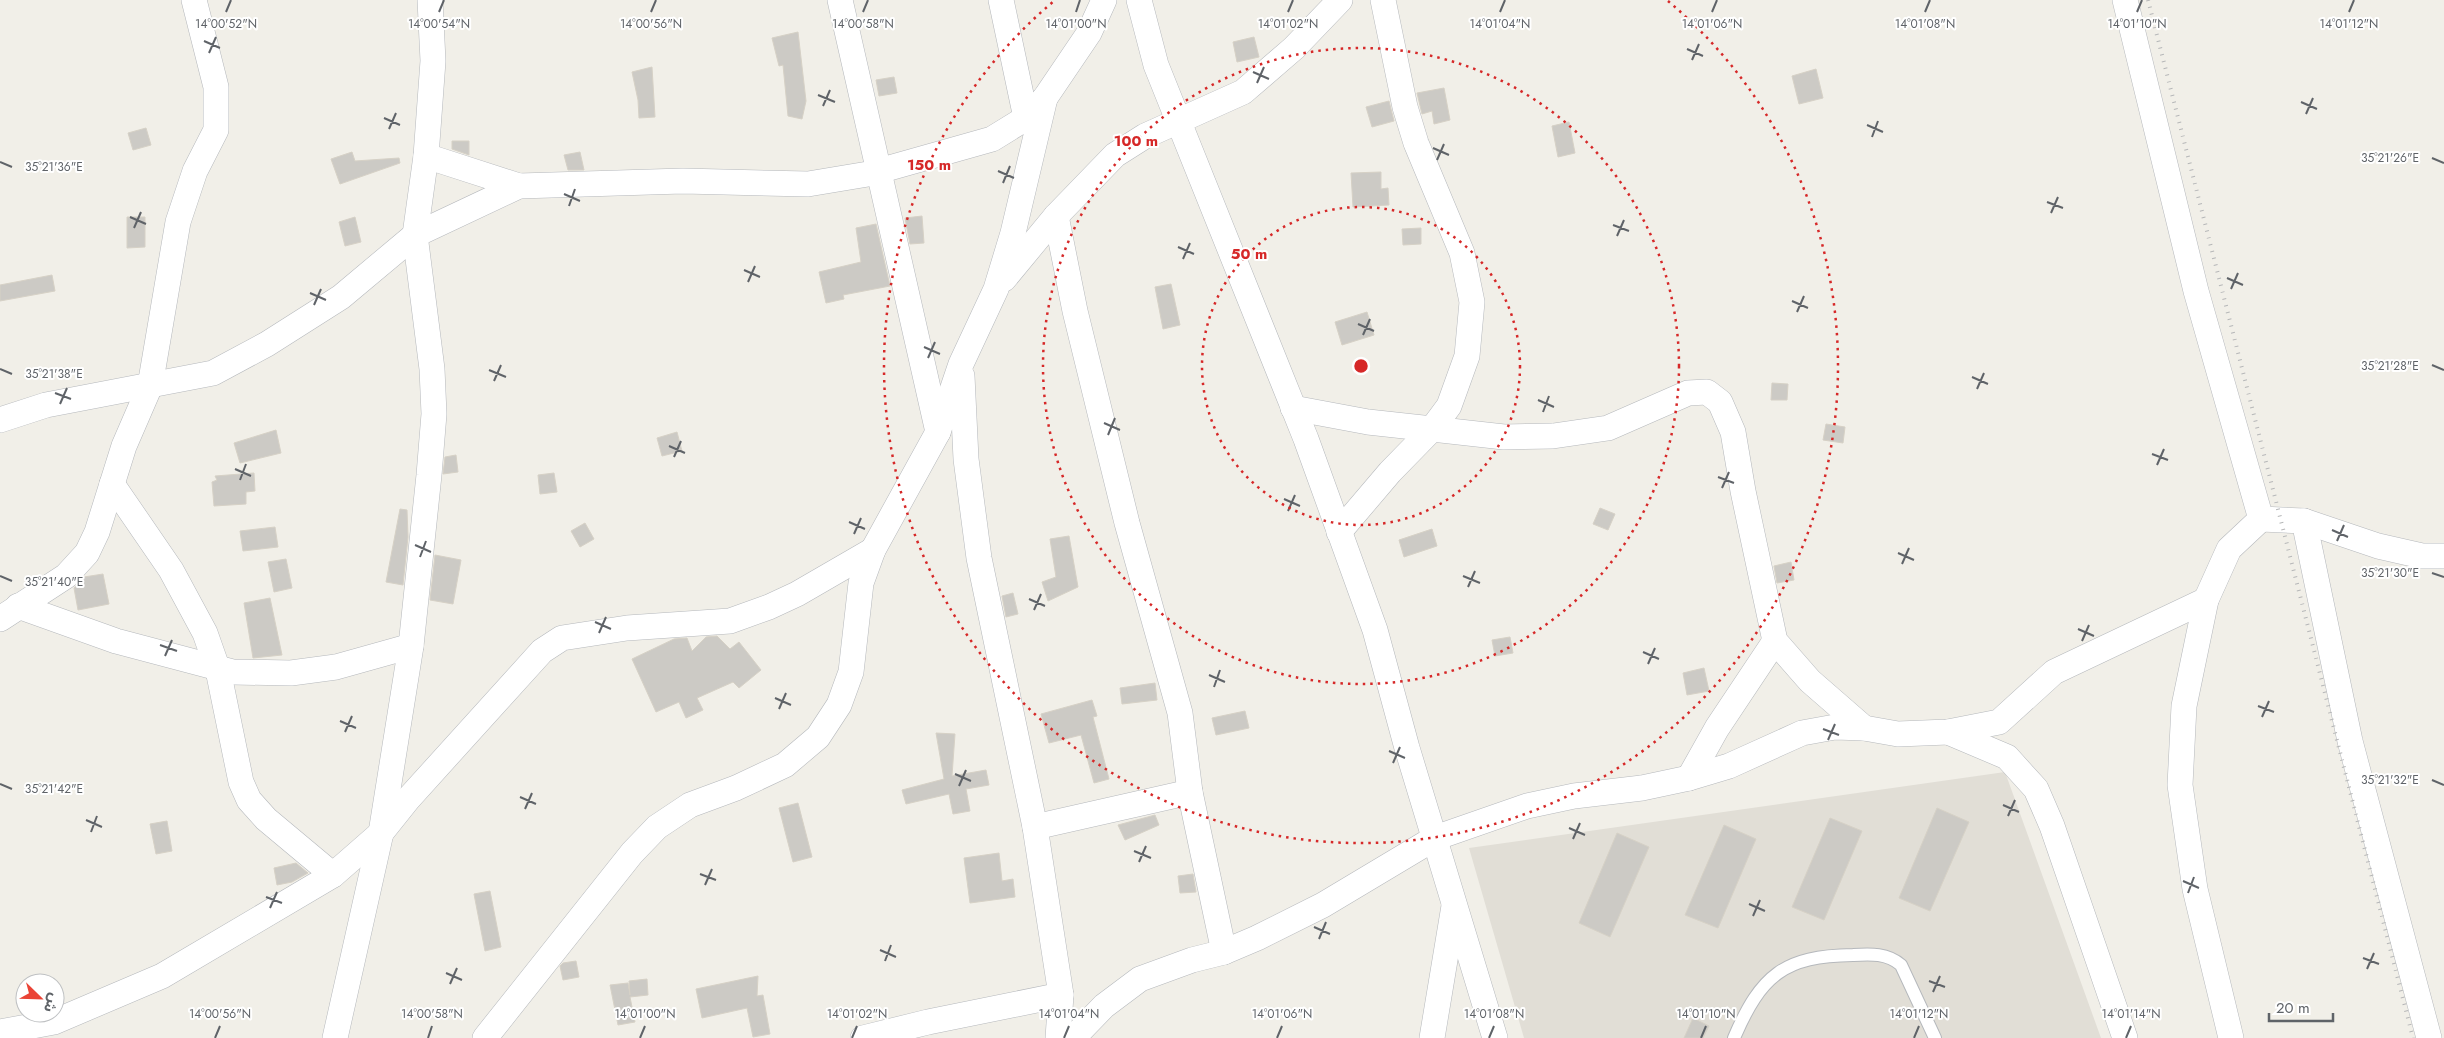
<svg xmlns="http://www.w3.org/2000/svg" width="2444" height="1038" viewBox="0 0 2444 1038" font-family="Jost,'Noto Sans Arabic',sans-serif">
	<rect width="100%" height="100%" fill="#f1efe8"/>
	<path fill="#e1ded6" d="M2005,772L2101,1038H1524L1469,848Z"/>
	<g fill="#cccac5" stroke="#d6d1c6">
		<path d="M798,32L806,101L802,119L788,116L783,65L779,66L772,38Z"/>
		<path d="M1254,37L1259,57L1237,62L1233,42Z"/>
		<path d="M652,67L655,117L639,118L638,100L632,72Z"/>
		<path d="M1816,69L1823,98L1799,104L1792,76Z"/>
		<path d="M894,77L897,93L879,96L876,80Z"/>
		<path d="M1444,88L1450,120L1434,124L1432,111L1422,114L1417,93Z"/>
		<path d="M1389,101L1394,121L1372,127L1366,107Z"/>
		<path d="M1569,122L1575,153L1558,157L1552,126Z"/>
		<path d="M146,128L151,145L133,150L128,133Z"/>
		<path d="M452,141H469V155L452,149Z"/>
		<path d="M352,152L355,161L399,158L400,163L340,184L331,159Z"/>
		<path d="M580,152L584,170H568L564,155Z"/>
		<path d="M1381,172V189L1388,188L1389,205L1353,207L1351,173Z"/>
		<path d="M922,216L924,243L910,244L905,218Z"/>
		<path d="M127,217H145V247L127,248Z"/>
		<path d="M355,217L361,242L345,246L339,222Z"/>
		<path d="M876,224L890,286L843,295L844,299L826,303L819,272L861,262L856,228Z"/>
		<path d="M1421,228V244L1403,245L1402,229Z"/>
		<path d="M52,275L55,291L0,301V285Z"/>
		<path d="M1171,284L1180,325L1163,329L1155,287Z"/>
		<path d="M1367,312L1374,335L1342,345L1335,322Z"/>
		<path d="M1772,383L1788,384L1787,400H1771Z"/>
		<path d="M1826,424L1845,427L1843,443L1823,440Z"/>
		<path d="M276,430L281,453L240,463L234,443Z"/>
		<path d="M677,432L682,451L662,456L657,438Z"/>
		<path d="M456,455L458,472L443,474L445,457Z"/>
		<path d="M254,473L255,491L246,492V504L214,506L212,482L217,480L215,476Z"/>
		<path d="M554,473L557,492L540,494L538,475Z"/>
		<path d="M1600,508L1615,514L1608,530L1593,524Z"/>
		<path d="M400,509L407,510L408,537L403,585L386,582Z"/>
		<path d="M585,523L594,539L580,547L571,531Z"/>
		<path d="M275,527L278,547L243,551L240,531Z"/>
		<path d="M1432,529L1437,546L1404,557L1399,540Z"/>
		<path d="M1069,536L1078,587L1048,601L1042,582L1056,577L1050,539Z"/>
		<path d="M435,555L461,560L453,604L430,600Z"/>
		<path d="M286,559L292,588L274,592L268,562Z"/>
		<path d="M1791,562L1794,580L1777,583L1774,566Z"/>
		<path d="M103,574L109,604L78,610L74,588L84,577Z"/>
		<path d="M1013,593L1018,614L1006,617L1002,596Z"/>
		<path d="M270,598L282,655L253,658L244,603Z"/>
		<path d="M717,636L730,649L739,642L761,670L739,688L733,682L697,698L703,710L686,718L679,702L656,712L632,659L674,639L687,638L692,651L706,637Z"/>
		<path d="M1510,637L1513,653L1495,656L1492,640Z"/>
		<path d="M1704,668L1709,691L1687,695L1683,673Z"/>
		<path d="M1155,683L1157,700L1122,704L1120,688Z"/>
		<path d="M1092,700L1097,716L1093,717L1109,779L1094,783L1081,735L1049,743L1041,714Z"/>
		<path d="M1245,711L1249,728L1216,735L1212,718Z"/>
		<path d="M936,733L955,734L952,776L986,770L989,785L966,789L970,811L953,814L949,794L906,804L902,790L944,779Z"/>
		<path d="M798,803L812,857L793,862L779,808Z"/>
		<path d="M1937,808L1969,822L1930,911L1899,898Z"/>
		<path d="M1155,815L1159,825L1125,840L1118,825Z"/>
		<path d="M1830,818L1862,831L1824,920L1792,907Z"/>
		<path d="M167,821L172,851L156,854L150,824Z"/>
		<path d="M1724,825L1756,839L1718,928L1685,915Z"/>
		<path d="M1617,833L1649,847L1610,937L1579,923Z"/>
		<path d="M999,853L1002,881L1013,879L1015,897L970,903L964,858Z"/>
		<path d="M296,863L308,873L292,882L277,885L274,868Z"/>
		<path d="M1193,874L1196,892L1180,893L1178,876Z"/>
		<path d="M490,891L501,947L485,951L474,894Z"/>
		<path d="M576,961L579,977L563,980L560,966L563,963Z"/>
		<path d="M758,976L757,996L763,995L770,1034L753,1037L747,1008L702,1018L696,989Z"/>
		<path d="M647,979L648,995L630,997L635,1022L618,1025L610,985L628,983L630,995L629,981Z"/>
		<path d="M1693,1018L1709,1026L1703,1038H1684Z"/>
	</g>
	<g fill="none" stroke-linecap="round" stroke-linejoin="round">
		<defs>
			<path id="lane" d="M1734,1038C1761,975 1784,956 1853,955C1871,954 1887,953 1901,965L1935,1038"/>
			<g id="street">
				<path d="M840,0L938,432"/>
				<path d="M1001,0L1026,118"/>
				<path d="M1139,0L1156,65L1306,439L1375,630L1407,748L1495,1038"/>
				<path d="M2125,0L2196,291L2261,519L2229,549L2206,600L2184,706L2180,785L2195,889L2231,1038"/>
				<path d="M426,156L519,186"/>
				<path d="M1056,216L1075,311L1127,523L1180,713L1190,792L1224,952"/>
				<path d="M1004,279L1056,216L1115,155L1145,136L1243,92L1294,48L1340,0"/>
				<path d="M962,376L966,459L979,558L1035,827L1061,995L1058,1038"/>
				<path d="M1293,408L1368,422L1432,429L1504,437L1553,436L1608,428L1688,393L1707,392L1720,402L1733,432L1743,491L1775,641L1810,681L1864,728"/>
				<path d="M0,420L46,405L213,373L267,344L341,297L415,235L519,186L683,181L808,184L868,174L992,139L1026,118L1045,98L1089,33L1104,0"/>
				<path d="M112,484L171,570L205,633L218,670L241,782L249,800L266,819L333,875"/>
				<path d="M2261,519L2304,521L2378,546L2422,556H2444"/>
				<path d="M2304,521L2350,741L2429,1038"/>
				<path d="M1339,532L1390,472L1432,429L1449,406L1467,356L1472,302L1462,253L1416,143L1405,107L1383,0"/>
				<path d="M18,606L116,641L233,672L291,673L336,667L411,646"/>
				<path d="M0,619L66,576L87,553L97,532L124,446L150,386L178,222L195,171L216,130V87L194,0"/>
				<path d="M1948,732L2007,757L2036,789L2052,826L2125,1038"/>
				<path d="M1689,778L1717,728L1775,641"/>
				<path d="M1035,827L1190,792"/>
				<path d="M0,1032L54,1022L162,976L333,875L381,833L409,798L542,651L562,638L627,628L730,621L769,607L797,594L873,550"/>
				<path d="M335,1038L381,833L411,646L429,475L434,414L432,369L415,235L426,156L433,61L430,0"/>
				<path d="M485,1038L632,853L657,827L690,805L736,788L785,765L818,737L839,705L851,672L861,583L873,550L938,432L961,364L996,289L1013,233L1045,98"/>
				<path d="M863,1038L928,1022L1061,995"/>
				<path d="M1073,1038L1104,1006L1140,979L1192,960L1224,952L1257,938L1323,905L1435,838L1527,806L1574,796L1642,788L1689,778L1729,766L1802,733L1835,727L1864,728L1898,734L1948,732L1999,722L2054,672L2206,600"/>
				<path d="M1432,1038L1454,906"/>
			</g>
		</defs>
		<use href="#lane" stroke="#b5b8bc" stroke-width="14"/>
		<use href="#street" stroke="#b5b8bc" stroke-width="26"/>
		<use href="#lane" stroke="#fff" stroke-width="12"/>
		<use href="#street" stroke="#fff" stroke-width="25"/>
		<path stroke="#b6b7b8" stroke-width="4" stroke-dasharray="1 6" stroke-linecap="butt" d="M2148,0L2413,1038"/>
	</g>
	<path fill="none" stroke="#5f6368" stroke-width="2" d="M226,12L231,0M439,12L444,0M651,12L656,0M863,12L868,0M1076,12L1080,0M1288,12L1293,0M1500,12L1505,0M1712,12L1717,0M1925,12L1930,0M2137,12L2142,0M2349,12L2354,0M204,41L220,48M1687,49L1703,56M209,53L216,37M1692,60L1699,44M1253,72L1269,79M1257,83L1264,67M818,95L835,102M2301,102L2317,109M823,106L830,90M2306,114L2313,98M384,118L400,125M1867,125L1883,132M389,129L396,113M1872,137L1878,121M1433,148L1449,155M2432,158L2444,163M1437,160L1444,144M0,162L12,167M998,171L1014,178M1003,183L1010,166M564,194L580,201M2047,202L2063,208M569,206L575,189M2051,213L2058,197M130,217L146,224M1613,225L1629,231M134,228L141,212M1617,236L1624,220M1178,247L1194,254M1183,259L1190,243M744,270L760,277M2227,278L2243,285M748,282L755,266M2231,289L2238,273M310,293L326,300M1792,301L1808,308M314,305L321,289M1797,312L1804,296M1358,324L1374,331M1363,335L1370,319M924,347L940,354M928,358L935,342M2432,365L2444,370M0,369L12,374M489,370L506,377M1972,377L1988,384M494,381L501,365M1977,389L1984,373M55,393L71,399M1538,400L1554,407M60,404L67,388M1543,412L1549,396M1104,423L1120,430M1108,435L1115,418M669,446L685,453M2152,454L2168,460M674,457L681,441M2157,465L2164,449M235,469L251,476M1718,477L1734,483M240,480L246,464M1722,488L1729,472M1284,499L1300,506M1288,511L1295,495M849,522L865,529M2332,530L2348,537M854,534L861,518M2337,541L2344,525M415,545L431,552M1898,553L1914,560M420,557L426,541M1902,564L1909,548M2432,573L2444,577M0,576L12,581M1463,576L1480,583M1468,587L1475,571M1029,599L1045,606M1034,610L1041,594M595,622L611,629M2078,629L2094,636M599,633L606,617M2082,641L2089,625M160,645L177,651M1643,652L1659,659M165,656L172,640M1648,664L1655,648M1209,675L1225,682M1214,687L1220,670M775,698L791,705M2258,706L2274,712M779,709L786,693M2262,717L2269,701M340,721L356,728M1823,729L1839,735M345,732L352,716M1828,740L1835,724M1389,751L1405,758M1393,763L1400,747M955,774L971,781M2432,780L2444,785M0,784L12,789M959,786L966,770M520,797L536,804M2003,805L2019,812M525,809L532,793M2008,816L2015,800M86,820L102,827M1569,828L1585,835M91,832L97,816M1573,839L1580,823M1134,851L1151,858M1139,862L1146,846M700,874L716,880M2183,881L2199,888M705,885L712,869M2188,893L2194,877M266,897L282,903M1749,904L1765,911M270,908L277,892M1753,916L1760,900M1314,927L1330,934M1319,939L1326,922M880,950L896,957M2363,958L2379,964M885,961L891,945M2367,969L2374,953M446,973L462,980M1929,981L1945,987M450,984L457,968M1933,992L1940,976M215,1038L220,1026M428,1038L432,1026M640,1038L645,1026M852,1038L857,1026M1064,1038L1069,1026M1277,1038L1282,1026M1489,1038L1494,1026M1701,1038L1706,1026M1914,1038L1919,1026M2126,1038L2131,1026"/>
	<g fill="none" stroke="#d62828" stroke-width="2.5" stroke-dasharray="2.5 5">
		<circle cx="1361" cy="366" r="159"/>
		<circle cx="1361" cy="366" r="318"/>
		<path d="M1668 1A477 477 0 1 1 1054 1"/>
	</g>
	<g font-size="12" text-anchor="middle" fill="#5f6368" stroke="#fff" stroke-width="4" stroke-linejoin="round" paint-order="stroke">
		<text x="226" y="28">14°00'52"N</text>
		<text x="439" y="28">14°00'54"N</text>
		<text x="651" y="28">14°00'56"N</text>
		<text x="863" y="28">14°00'58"N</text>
		<text x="1076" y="28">14°01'00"N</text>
		<text x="1288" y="28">14°01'02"N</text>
		<text x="1500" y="28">14°01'04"N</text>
		<text x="1712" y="28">14°01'06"N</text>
		<text x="1925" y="28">14°01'08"N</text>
		<text x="2137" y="28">14°01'10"N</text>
		<text x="2349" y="28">14°01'12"N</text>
		<text x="2390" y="162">35°21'26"E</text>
		<text x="54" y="171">35°21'36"E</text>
		<text x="2390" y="370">35°21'28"E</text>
		<text x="54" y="378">35°21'38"E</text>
		<text x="2390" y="577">35°21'30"E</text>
		<text x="54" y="586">35°21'40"E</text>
		<text x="2390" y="784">35°21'32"E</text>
		<text x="54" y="793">35°21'42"E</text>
		<text x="220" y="1018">14°00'56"N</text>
		<text x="432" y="1018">14°00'58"N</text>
		<text x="645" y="1018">14°01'00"N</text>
		<text x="857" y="1018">14°01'02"N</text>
		<text x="1069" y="1018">14°01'04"N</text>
		<text x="1282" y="1018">14°01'06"N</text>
		<text x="1494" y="1018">14°01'08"N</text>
		<text x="1706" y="1018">14°01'10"N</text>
		<text x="1919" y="1018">14°01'12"N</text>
		<text x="2131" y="1018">14°01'14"N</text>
	</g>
	<circle cx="1361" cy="366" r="8" fill="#d62828" stroke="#fff" stroke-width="2.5"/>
	<g font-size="15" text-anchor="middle" font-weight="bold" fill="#d62828" stroke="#fff" stroke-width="4" stroke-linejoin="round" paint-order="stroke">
		<text x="1136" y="146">100 m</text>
		<text x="929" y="170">150 m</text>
		<text x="1249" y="259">50 m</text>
	</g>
	<g transform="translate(40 998) rotate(113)"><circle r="24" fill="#ffffff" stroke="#bfc1c3"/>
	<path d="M0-4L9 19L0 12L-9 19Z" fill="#ea4335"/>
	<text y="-8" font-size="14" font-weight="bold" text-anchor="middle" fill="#5f6368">ش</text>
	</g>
	<path d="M2269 1013v8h64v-8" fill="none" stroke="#5f6368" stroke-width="2.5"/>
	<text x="2276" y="1013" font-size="15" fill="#5f6368" stroke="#ffffff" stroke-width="4" paint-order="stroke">20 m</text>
</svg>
